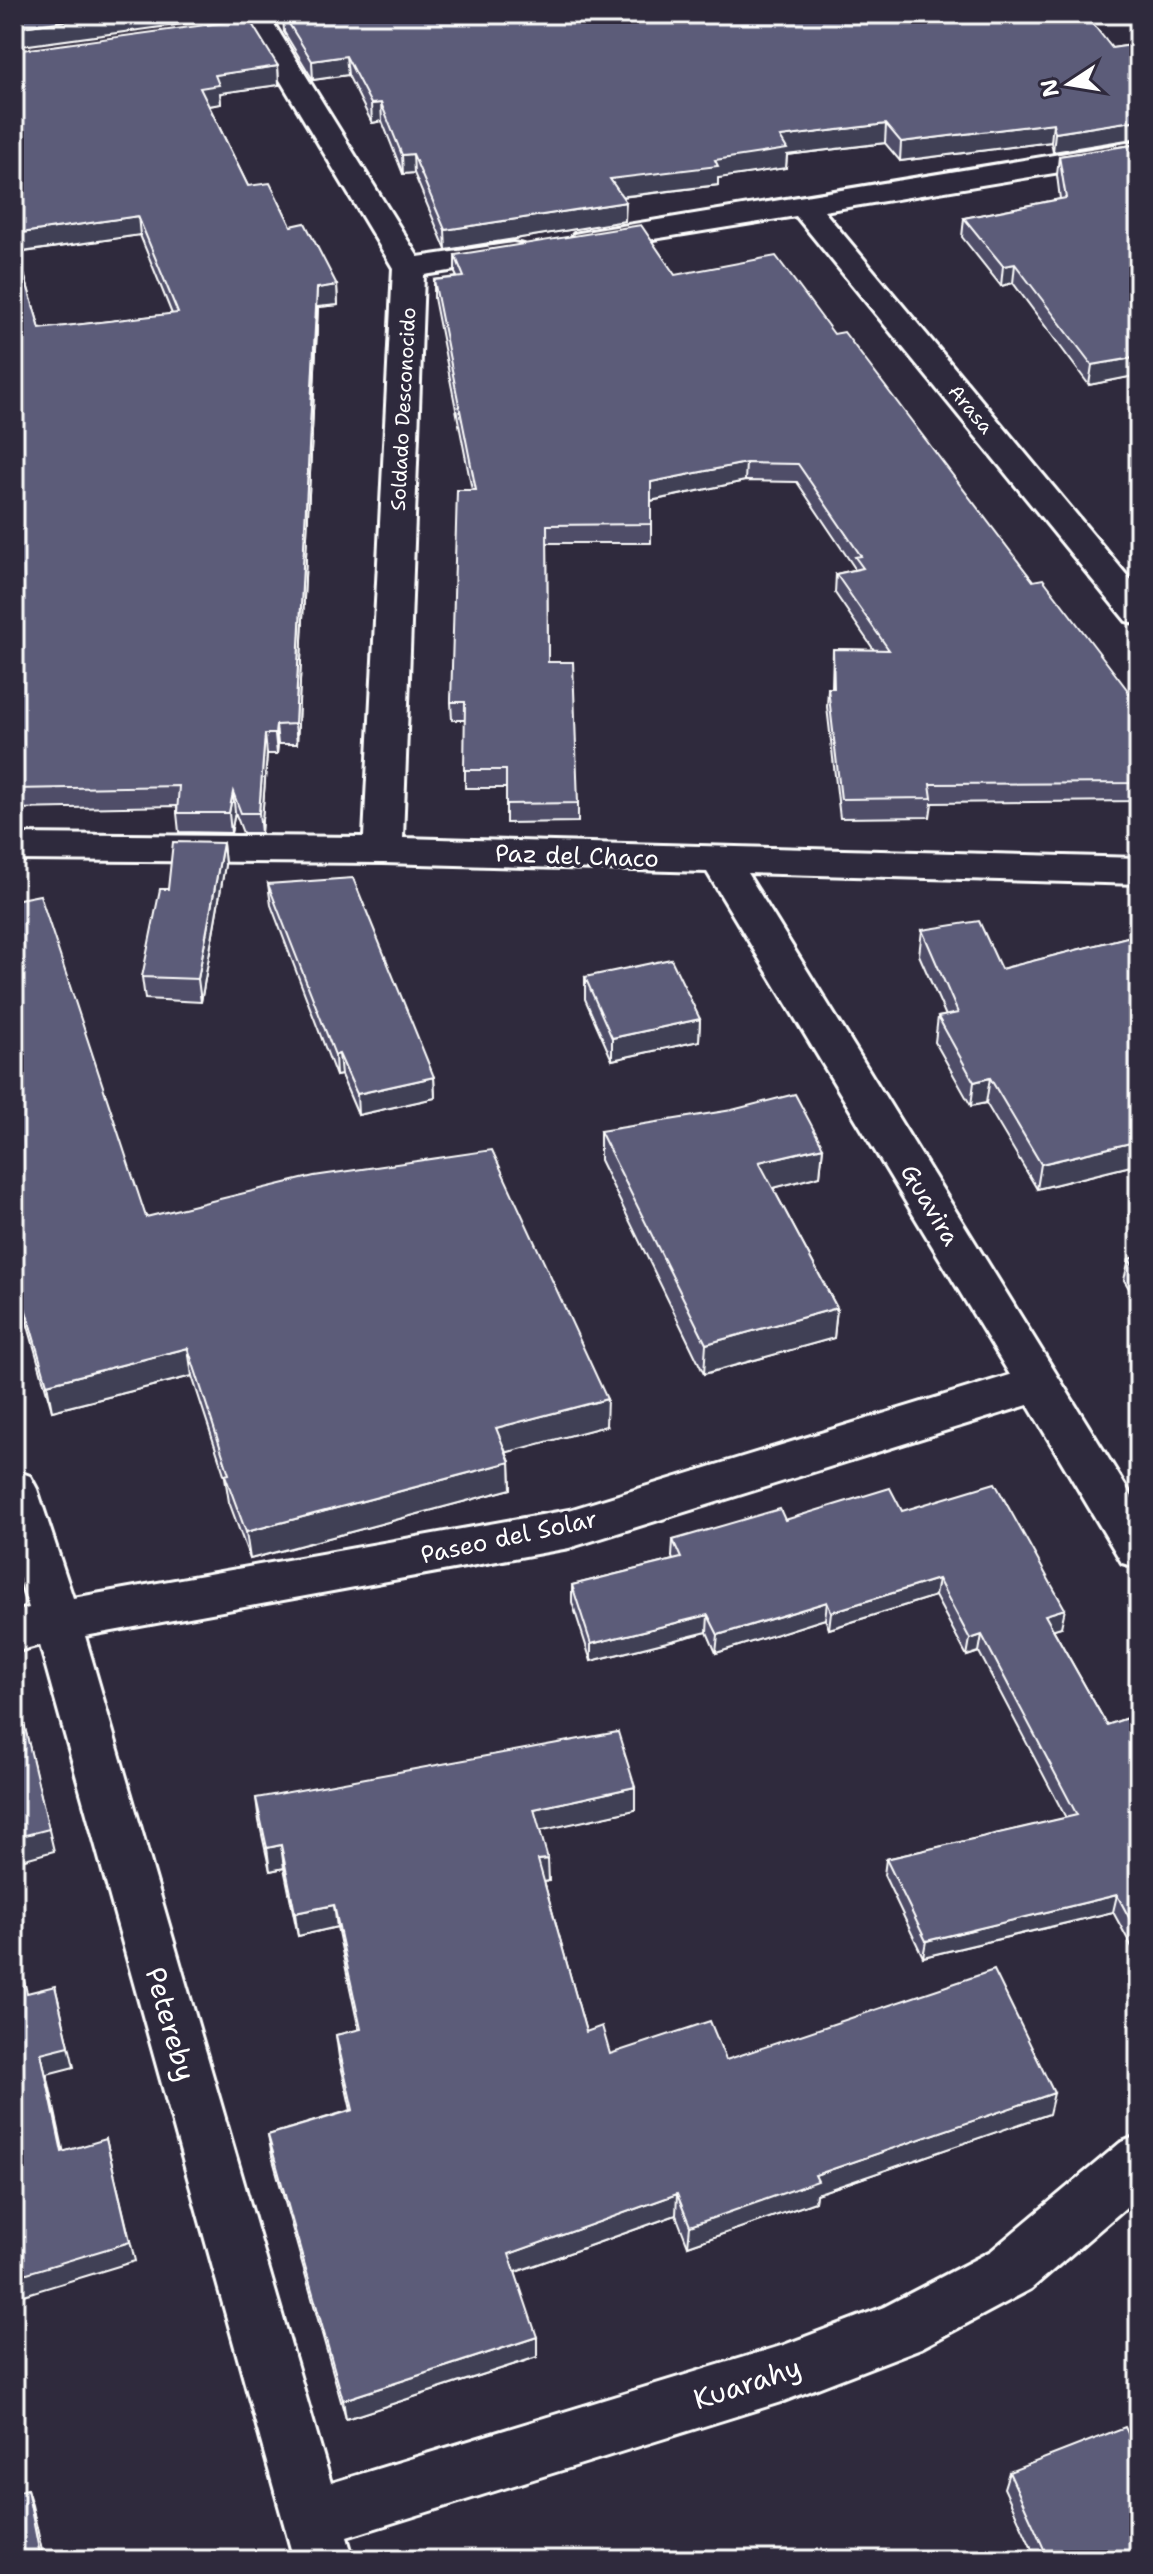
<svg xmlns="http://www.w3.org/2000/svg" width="1153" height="2574" viewBox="0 0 1153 2574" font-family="'Shantell Sans',sans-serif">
	<rect width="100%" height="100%" fill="#2f2a3d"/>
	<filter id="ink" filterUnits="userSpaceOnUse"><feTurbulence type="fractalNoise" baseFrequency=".0125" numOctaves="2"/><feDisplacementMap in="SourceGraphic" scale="16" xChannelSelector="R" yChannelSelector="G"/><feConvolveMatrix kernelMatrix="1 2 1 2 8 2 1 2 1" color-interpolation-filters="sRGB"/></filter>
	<g filter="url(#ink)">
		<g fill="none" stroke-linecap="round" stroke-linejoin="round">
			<defs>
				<g id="street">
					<path d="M236,14H266L271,19L418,257L513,243L524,245L529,252L524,259L513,261L424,275L403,838L1139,858V884L747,873L1139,1508V1568L1122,1563L1028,1405L569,1548L85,1636L331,2483L784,2345L884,2307L991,2251L1120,2143L1139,2135V2196L1031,2289L921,2348L784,2401L347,2537L354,2560H294L40,1645L14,1652V1612L29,1608L14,1562V1470L30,1476L37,1489L73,1598L569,1510L1010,1375L707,872L383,863L14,860V834L364,837L393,268L250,30Z"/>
					<path d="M1139,141V159L824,211L1139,590V624L1126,621L796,216L585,250L574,248L569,241L574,234L585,232Z"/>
				</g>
			</defs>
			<use href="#street" stroke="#fff" stroke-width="6"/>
			<use href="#street" fill="#2f2a3d" fill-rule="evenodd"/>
		</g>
		<g fill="#4f4e68" stroke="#fff" stroke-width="2" fill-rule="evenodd">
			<path d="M283,14L1112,48L1139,44V138L1053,152L1051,142L900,161L885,143L787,155L786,168L718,178V185L622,197L625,221L446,250L414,173L403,174L382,121L372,123L348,75L313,80L284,32Z"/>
			<path d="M14,51L278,66L279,85L220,93L221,104L209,106L248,186L291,226L337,285L338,305L318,307L297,744H278L277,754H267L261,833H243L235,812L231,833L179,832L177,813V806L14,809ZM140,235L172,314L40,329L18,253Z"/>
			<path d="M1139,144V375L1089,385L1013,283L1001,286L962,237L964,218L1060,199L1057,175L1059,156Z"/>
			<path d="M455,255L675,275L834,334L1033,581L1139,705V801L932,803L930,817L840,818L827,707L828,688H832L833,649L874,650L835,593L836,574L854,570V567L797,482L745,481L651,501V543H547L548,662L578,803V822L506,823V788H465V720H452L451,702L472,490L434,298V280L457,277L455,273Z"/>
			<path d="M223,843L225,865L201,1002L145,999L142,977L168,889Z"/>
			<path d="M268,884L434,1077L435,1098L358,1115L341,1075L336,1076L271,905Z"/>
			<path d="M14,900L146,1217L606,1426L506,1452L510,1462L511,1489L250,1559L229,1502L225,1477L192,1376L52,1411L14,1276Z"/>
			<path d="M922,930L1001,969L1139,934V1164L1037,1189L986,1103L971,1106L935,1042L938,1017L946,1016L919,955Z"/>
			<path d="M585,977L700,1019L699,1041L612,1060L585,999Z"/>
			<path d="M600,1131L823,1147L820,1176L773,1188L837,1308L834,1338L704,1374L600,1160Z"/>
			<path d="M1139,1256V1305L1124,1280L1129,1259Z"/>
			<path d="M902,1511L1061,1627L1053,1629L1107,1725L1139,1714V1960L1113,1912L923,1957L884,1875L886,1859L1066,1818L979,1652L967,1656L935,1596L829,1629L825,1619L716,1653L707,1632L591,1661L572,1602V1585L673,1560L672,1557L673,1540L785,1520Z"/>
			<path d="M635,1787V1810L540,1830L549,1881L544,1882L586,2032L610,2054L726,2060L1049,2114L816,2194L815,2202L688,2246L676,2215L515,2272L537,2357L346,2419L272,2156L268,2135L351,2110L339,2057L336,2035L359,2030L337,1927L298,1936L284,1868L270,1871L259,1821L256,1798Z"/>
			<path d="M1009,2472L1139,2560H1037L1004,2488Z"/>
		</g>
		<g fill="#404055" stroke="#fff" stroke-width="2">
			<path d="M116,14H235L234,17L14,47V28Z"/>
			<path d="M346,56L348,75L313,80L312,61Z"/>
			<path d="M278,66L279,85L220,93L221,104L202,107L200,88L215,75Z"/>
			<path d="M381,103L382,121L372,123L371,104Z"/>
			<path d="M1139,120V138L1053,152L1055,133Z"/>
			<path d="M1053,123L1051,142L900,161L901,142Z"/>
			<path d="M886,124L885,143L787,155L786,168L718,178V185L610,198V179L715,160L780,137Z"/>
			<path d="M413,154L414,173L403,174L402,155Z"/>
			<path d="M626,202L625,221L446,250L445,230Z"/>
			<path d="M138,216L140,235L15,253L14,234Z"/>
			<path d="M1015,264L1013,283L1001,286L1003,266Z"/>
			<path d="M337,285L338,305L318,307L297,744L295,724L317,288Z"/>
			<path d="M1139,357V375L1089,385L1092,365Z"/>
			<path d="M746,463L745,481L650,501L651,482Z"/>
			<path d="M276,725L278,744L277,754L275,734Z"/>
			<path d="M265,734L267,754L261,833L259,813Z"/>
			<path d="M233,792L235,812L231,833L229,813Z"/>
			<path d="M223,843L225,865L201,1002L198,979Z"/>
			<path d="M700,1019L699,1041L612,1060V1038Z"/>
			<path d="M339,1054L341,1075L336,1076L335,1055Z"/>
			<path d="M434,1077L435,1098L358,1115L357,1094Z"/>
			<path d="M990,1078L986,1103L971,1106L974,1082Z"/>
			<path d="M1139,1141V1164L1037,1189L1041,1164Z"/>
			<path d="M823,1147L820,1176L758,1192L759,1162Z"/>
			<path d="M837,1308L834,1338L704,1374L706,1344Z"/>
			<path d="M188,1348L192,1376L52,1411L47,1384Z"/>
			<path d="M607,1399L606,1426L497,1455L496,1428Z"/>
			<path d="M510,1462L511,1489L250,1559L246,1532Z"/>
			<path d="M938,1579L935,1596L829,1629L831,1612Z"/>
			<path d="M827,1602L825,1619L716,1653L718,1635Z"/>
			<path d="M1065,1609L1061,1627L1042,1633L1045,1615Z"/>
			<path d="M708,1615L707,1632L591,1661V1644Z"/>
			<path d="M982,1635L979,1652L967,1656L970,1639Z"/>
			<path d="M17,1695L54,1851L14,1862V1838Z"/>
			<path d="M635,1787V1810L534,1832V1809Z"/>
			<path d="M281,1845L284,1868L270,1871L267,1848Z"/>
			<path d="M548,1859L549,1881L539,1883L538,1860Z"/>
			<path d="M1117,1895L1113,1912L923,1957L926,1941Z"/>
			<path d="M334,1905L337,1927L298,1936L295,1913Z"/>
			<path d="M55,1986L74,2067L47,2074L68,2172L62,2152L41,2053Z"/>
			<path d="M1054,2093L1049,2114L816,2194L815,2202L688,2246L690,2226L815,2175Z"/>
			<path d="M106,2139L135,2261L14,2298V2277Z"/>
			<path d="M677,2194L676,2215L510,2274L509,2254Z"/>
			<path d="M537,2337V2357L346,2419L343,2400Z"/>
			<path d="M27,2489L32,2505L44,2560H41Z"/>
		</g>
		<g fill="#5c5b79" stroke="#fff" stroke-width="2">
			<path d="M14,14H116L14,28Z"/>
			<path d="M283,14H1085L1112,48L1139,44V120L1055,133L1053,123L901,142L886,124L780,137L787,149L715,160L718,166L610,179L626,202L445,230L413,154L402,155L381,103L371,104L346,56L312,61Z"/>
			<path d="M249,19L278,66L215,75L219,85L200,88L248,186L270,183L291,226L305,223L337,285L317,288L295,724L276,725L275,734H265L259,813H241L233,792L229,813H177L179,786L14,789V240L40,329L178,313L138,216L14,234V51Z"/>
			<path d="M1139,144V357L1092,365L1015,264L1003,266L964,218L1066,198L1059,156Z"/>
			<path d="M641,225L675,275L776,256L834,334L844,332L1033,581L1043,579L1139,705V783L930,784L932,798L841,799L828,688H834L833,649L889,650L836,574L863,568L855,557L861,556L798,464L746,463L651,482V524L547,525L548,662H573L578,803L506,804V770H464L465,702H451L457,490H476L434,280L464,277L455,255Z"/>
			<path d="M173,842L223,843L198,979L142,977L160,889H168Z"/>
			<path d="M353,878L434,1077L357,1094L339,1054L335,1055L268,884Z"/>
			<path d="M40,895L146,1217L314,1176L492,1150L607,1399L496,1428L510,1462L246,1532L225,1475L229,1474L188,1348L47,1384L14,1269V900Z"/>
			<path d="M979,921L1001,969L1139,934V1141L1041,1164L990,1078L974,1082L938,1017L958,1013L922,930Z"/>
			<path d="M671,959L700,1019L612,1038L585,977Z"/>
			<path d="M795,1094L823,1147L759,1162L837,1308L706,1344L600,1131L732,1110Z"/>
			<path d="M1139,1256V1276L1129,1259Z"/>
			<path d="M995,1483L1065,1609L1045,1615L1107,1725L1139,1714V1936L1117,1895L926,1941L886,1859L1077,1815L982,1635L970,1639L938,1579L831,1612L827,1602L718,1635L708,1615L591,1644L572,1585L681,1558L673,1540L780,1509L785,1520L890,1488L902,1511Z"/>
			<path d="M14,1681L49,1829L14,1838Z"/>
			<path d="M618,1732L635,1787L534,1809L548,1859L538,1860L586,2032L602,2026L610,2054L710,2021L726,2060L994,1970L1054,2093L815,2175L818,2181L690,2226L677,2194L509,2254L537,2337L343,2400L268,2135L353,2110L336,2035L361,2029L334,1905L295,1913L281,1845L267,1848L256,1798Z"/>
			<path d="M23,1976L27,1993L55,1986L69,2046L41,2053L62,2152L106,2139L130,2242L14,2277V1979Z"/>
			<path d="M1125,2427L1139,2456V2560H1049L1009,2472Z"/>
			<path d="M27,2489L41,2560H14V2493Z"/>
		</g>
	</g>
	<g text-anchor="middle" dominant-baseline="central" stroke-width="7" stroke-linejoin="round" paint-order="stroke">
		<g font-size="20" fill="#fff" stroke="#2f2a3d">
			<text transform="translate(403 409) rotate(-87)">Soldado Desconocido</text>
			<text transform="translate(971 409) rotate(50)">Arasa</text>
		</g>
		<g font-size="24" fill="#fff" stroke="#2f2a3d">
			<text transform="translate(577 856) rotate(2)">Paz del Chaco</text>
			<text transform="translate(930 1205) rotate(59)">Guavira</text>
			<text transform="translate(509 1537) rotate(-12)">Paseo del Solar</text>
		</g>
		<g font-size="28" fill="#fff" stroke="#2f2a3d">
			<text transform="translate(171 2024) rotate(74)">Petereby</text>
			<text transform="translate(747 2383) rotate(-18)">Kuarahy</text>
		</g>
	</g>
	<rect width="1153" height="2574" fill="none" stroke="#2f2a3d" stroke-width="48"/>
	<rect x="24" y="24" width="1105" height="2526" fill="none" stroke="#fff" stroke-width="3" filter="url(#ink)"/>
	<g transform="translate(1069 84) rotate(258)" stroke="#2f2a3d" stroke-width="6" paint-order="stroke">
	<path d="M0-6L14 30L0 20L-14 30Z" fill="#ffffff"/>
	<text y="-12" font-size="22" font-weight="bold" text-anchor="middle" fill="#ffffff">N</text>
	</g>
</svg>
